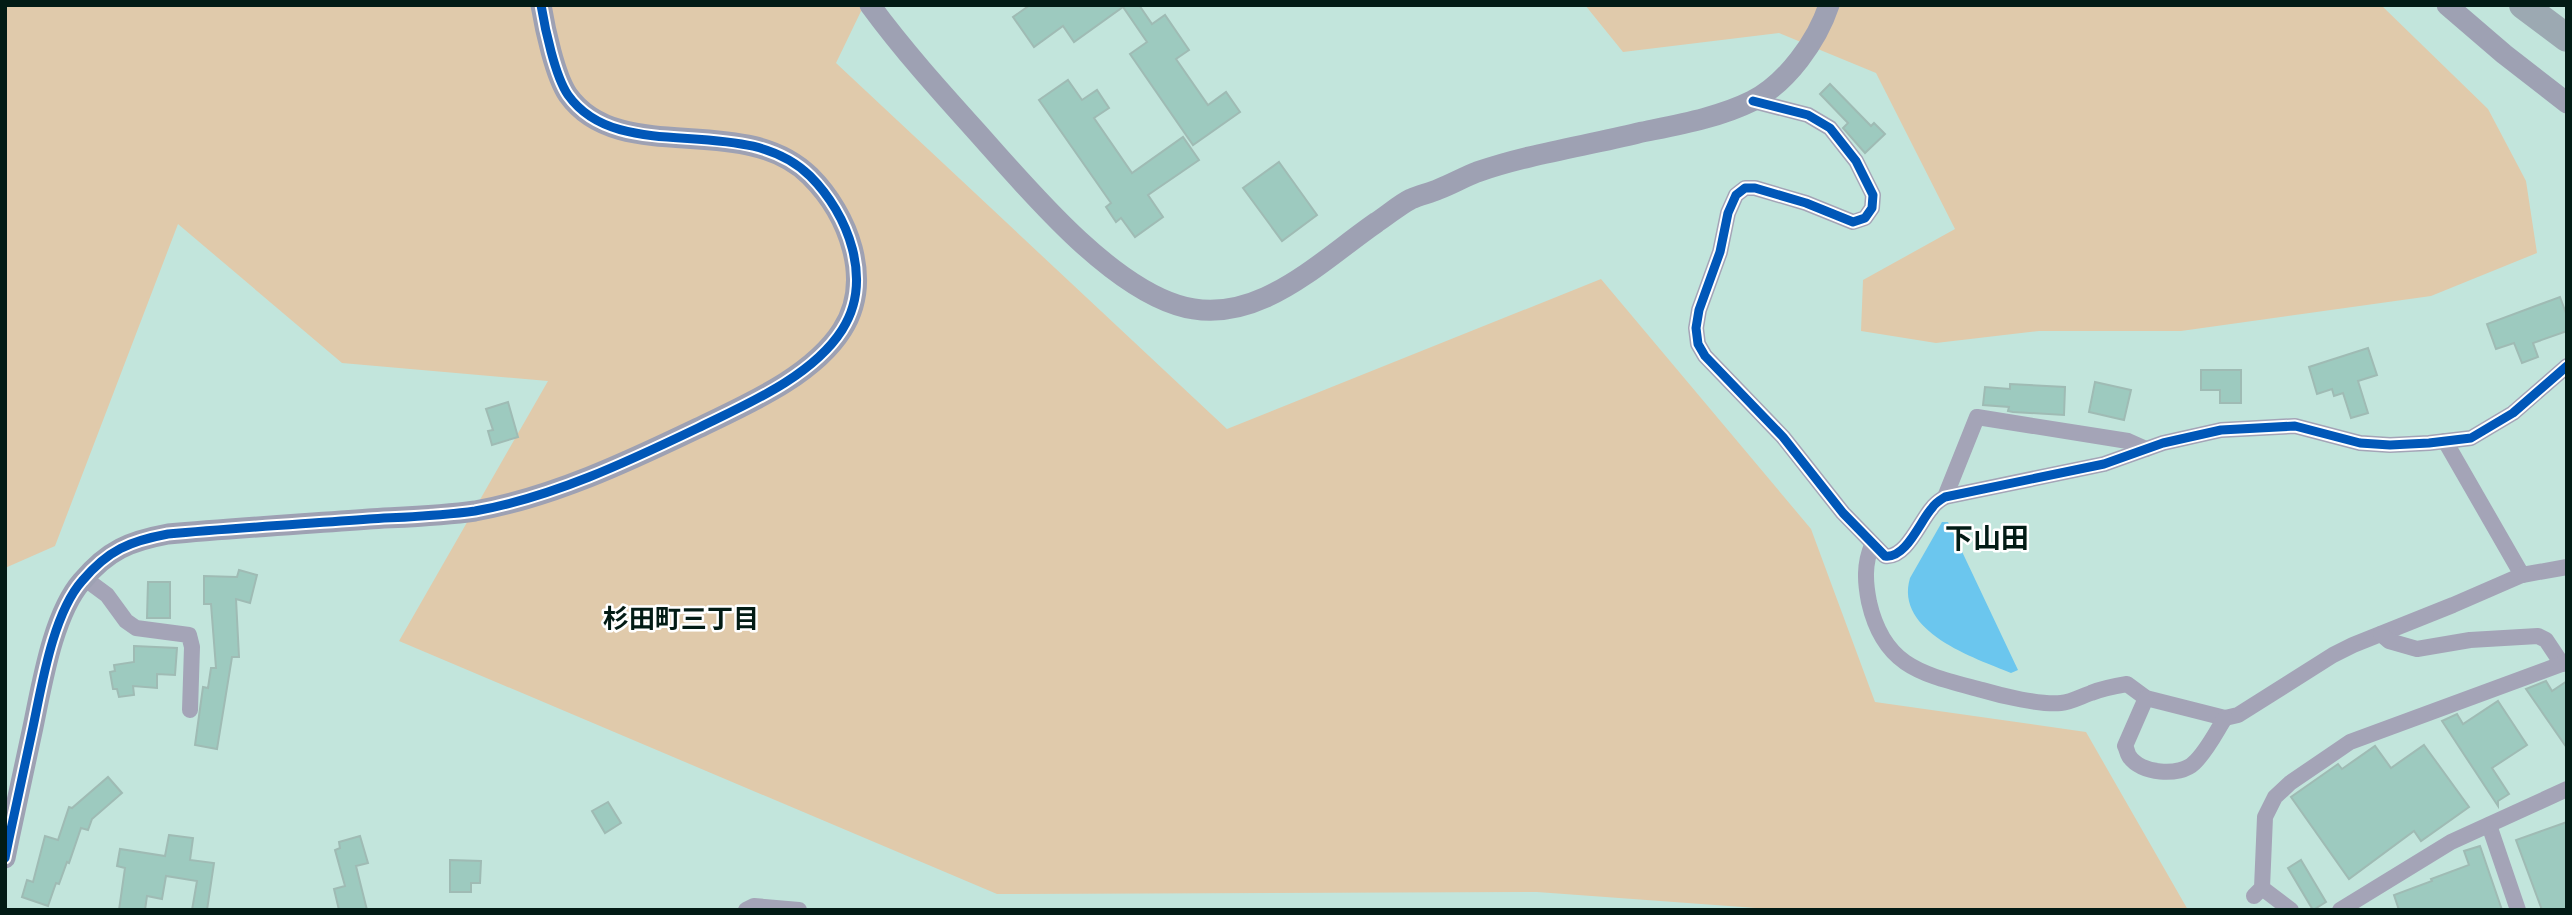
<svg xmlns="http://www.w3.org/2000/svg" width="2572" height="915" viewBox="0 0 2572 915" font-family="'Exo 2','Noto Sans JP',sans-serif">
	<rect width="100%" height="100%" fill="#c2e5dc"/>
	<g fill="#e0caab">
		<path d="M5,5H864L836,63L1227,429L1601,279L1811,529L1875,702L2086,732L2188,910H1785L1537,892L997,894L399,641L548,381L342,363L178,224L55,546L5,568Z"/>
		<path d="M1585,5H2381L2488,109L2526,181L2537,253L2431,296L2181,331H2039L1936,343L1861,331L1863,280L1955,229L1876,73L1779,33L1623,52Z"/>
	</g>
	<path fill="#6bc6ee" d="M1942,522H1948L2018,670L2011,673C1975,658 1894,632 1910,578Z"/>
	<g fill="#9dcabf" stroke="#9fbbb4" stroke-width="2">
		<path d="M1030,5H1139L1152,24L1165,15L1189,50L1176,59L1208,105L1226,92L1240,112L1193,145L1130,54L1147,42L1123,7L1074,42L1063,26L1034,47L1013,17Z"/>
		<path d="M1068,80L1082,100L1097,90L1109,108L1094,118L1132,173L1183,137L1199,160L1148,195L1163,217L1135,237L1121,218L1116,222L1106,207L1111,203L1039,100Z"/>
		<path d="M1830,84L1871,126L1874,123L1885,134L1865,153L1843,128L1848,123L1820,94Z"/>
		<path d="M1279,162L1317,215L1282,241L1243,188Z"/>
		<path d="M2560,297L2567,316V331L2533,343L2538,357L2522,363L2514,343L2496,349L2487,324Z"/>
		<path d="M2368,348L2377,375L2358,381L2368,413L2351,418L2343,393L2334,396L2332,389L2317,394L2309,367Z"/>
		<path d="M2201,370H2241V403H2220V390H2201Z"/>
		<path d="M2095,382L2131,390L2124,420L2089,412Z"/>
		<path d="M2010,384L2065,387L2064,415L2013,412L2008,411L2009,407L1983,405L1985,387L2010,389Z"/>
		<path d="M508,402L518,437L492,445L488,431L493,430L486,409Z"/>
		<path d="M239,570L257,575L250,603L236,599L239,657H232L217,749L195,745L203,687L208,688L211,668H216L211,604H204V576L237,577Z"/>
		<path d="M148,582H170V618H147Z"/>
		<path d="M134,646L177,648L175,675L157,674V688L133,686L134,695L119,697L117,689H113L110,672L115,671L114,665L134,662Z"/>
		<path d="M2546,681L2552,691L2567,681V748L2526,689Z"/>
		<path d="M2498,701L2527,745L2492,768L2509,794L2498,801V806L2442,721L2457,714L2463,724Z"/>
		<path d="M2424,745L2469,807L2421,841L2414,831L2349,879L2291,797L2338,764L2342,769L2375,746L2391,768Z"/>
		<path d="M108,777L122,793L92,819L88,830L81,828L69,863L67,862L59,884L56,883L48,906L22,897L27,880L33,882L45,836L58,840L69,807L72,808Z"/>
		<path d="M608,802L621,823L605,833L592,811Z"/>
		<path d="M2567,822V910H2542L2516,840Z"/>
		<path d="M169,835L193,838L190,860L214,863L207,910H192L197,881L166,876L162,899L147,896L145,910H119L125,868L117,866L120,849L165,856Z"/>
		<path d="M360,836L368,863L356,866L367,910H339L334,889L345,886L335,850L340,848L339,842Z"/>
		<path d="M2480,846L2502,910H2399L2394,895L2432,881L2431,879L2469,865L2464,851Z"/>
		<path d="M450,860L481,861L480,883H471V892H450Z"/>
		<path d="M2301,860L2326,902L2313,910L2288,868Z"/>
	</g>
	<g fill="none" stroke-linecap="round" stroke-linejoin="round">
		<g stroke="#a4a4b7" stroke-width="16">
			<path d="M1753,101L1808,115L1830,128L1856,161L1873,195L1872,208L1865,218L1853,222L1806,203L1755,188H1745L1736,195L1728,213L1720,252L1699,310L1696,328L1698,344L1705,356L1783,437L1843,513L1885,556C1906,559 1920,521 1932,508C1935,503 1940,500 1945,497L2104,464L2163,443L2221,430L2295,426L2360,443L2390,445L2429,443L2471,438L2513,413L2567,366"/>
			<path d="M2445,441L2522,575"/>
			<path d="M1945,497L1977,417L2128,441L2146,449"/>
			<path d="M1872,545C1864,564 1865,582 1869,602C1884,668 1923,674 1982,690C2002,696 2040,705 2061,703C2071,702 2082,696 2091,693C2103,688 2115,686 2127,684L2146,698L2225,718L2238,715L2333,655L2353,645L2453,605L2522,575L2567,567"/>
			<path d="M84,578L107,595L126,621L136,628L189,635L192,647L190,710"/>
			<path d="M2381,634L2389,641L2417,649L2470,640L2538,636L2546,640L2562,664"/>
			<path d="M2146,698L2125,746C2127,749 2127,753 2129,756C2140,774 2180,777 2194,763C2207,751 2216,732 2225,718"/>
			<path d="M2489,825L2518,910"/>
			<path d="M2262,888L2291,910"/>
			<path d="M2254,896L2262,888L2265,817L2275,797L2290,783L2350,742L2567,662"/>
			<path d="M746,910L754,906L799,910"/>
			<path d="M2340,910L2451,842L2567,789"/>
		</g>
		<g stroke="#9ea1b3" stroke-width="21">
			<path d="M870,5C903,50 940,91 977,132C1027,188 1105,282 1177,305C1254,330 1319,262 1377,222C1388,215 1399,205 1411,199C1420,195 1430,193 1439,189C1452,184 1464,177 1477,172C1529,154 1585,146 1638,133C1676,125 1718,118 1752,101C1787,83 1817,41 1829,5"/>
			<path d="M2447,5L2504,54L2567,103"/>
			<path d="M5,858C14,814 24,770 33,727C42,684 53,614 82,581C108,550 130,541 168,534C235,528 302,524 369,519C404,517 440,516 475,511C553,497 627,462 698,428C745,405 812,377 842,330C874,280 848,214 810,176C743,110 620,168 568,95C555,76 545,29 541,5"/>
		</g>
		<path stroke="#9ca9b2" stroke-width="28" d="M2523,5L2567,38"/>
		<defs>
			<g id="cycleway">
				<path d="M1753,101L1808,115L1830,128L1856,161L1873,195L1872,208L1865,218L1853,222L1806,203L1755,188H1745L1736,195L1728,213L1720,252L1699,310L1696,328L1698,344L1705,356L1783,437L1843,513L1885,556C1906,559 1920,521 1932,508C1935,503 1940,500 1945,497L2104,464L2163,443L2221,430L2295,426L2360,443L2390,445L2429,443L2471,438L2513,413L2567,366"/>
				<path d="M5,858C14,814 24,770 33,727C42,684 53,614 82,581C108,550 130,541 168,534C235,528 302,524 369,519C404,517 440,516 475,511C553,497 627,462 698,428C745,405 812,377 842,330C874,280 848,214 810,176C743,110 620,168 568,95C555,76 545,29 541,5"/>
			</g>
		</defs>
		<use href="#cycleway" stroke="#fff" stroke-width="13"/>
		<use href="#cycleway" stroke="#0057b8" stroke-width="9"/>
	</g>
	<g text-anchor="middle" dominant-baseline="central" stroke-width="5" stroke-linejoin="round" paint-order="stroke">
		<g font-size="26" font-weight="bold" fill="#021b15" stroke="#fff">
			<text x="681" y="617">杉田町三丁目</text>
		</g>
		<g font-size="28" font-weight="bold" fill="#021b15" stroke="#fff">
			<text x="1987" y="537">下山田</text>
		</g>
	</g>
	<rect width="2572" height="915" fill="none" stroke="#021b15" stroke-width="14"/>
</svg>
